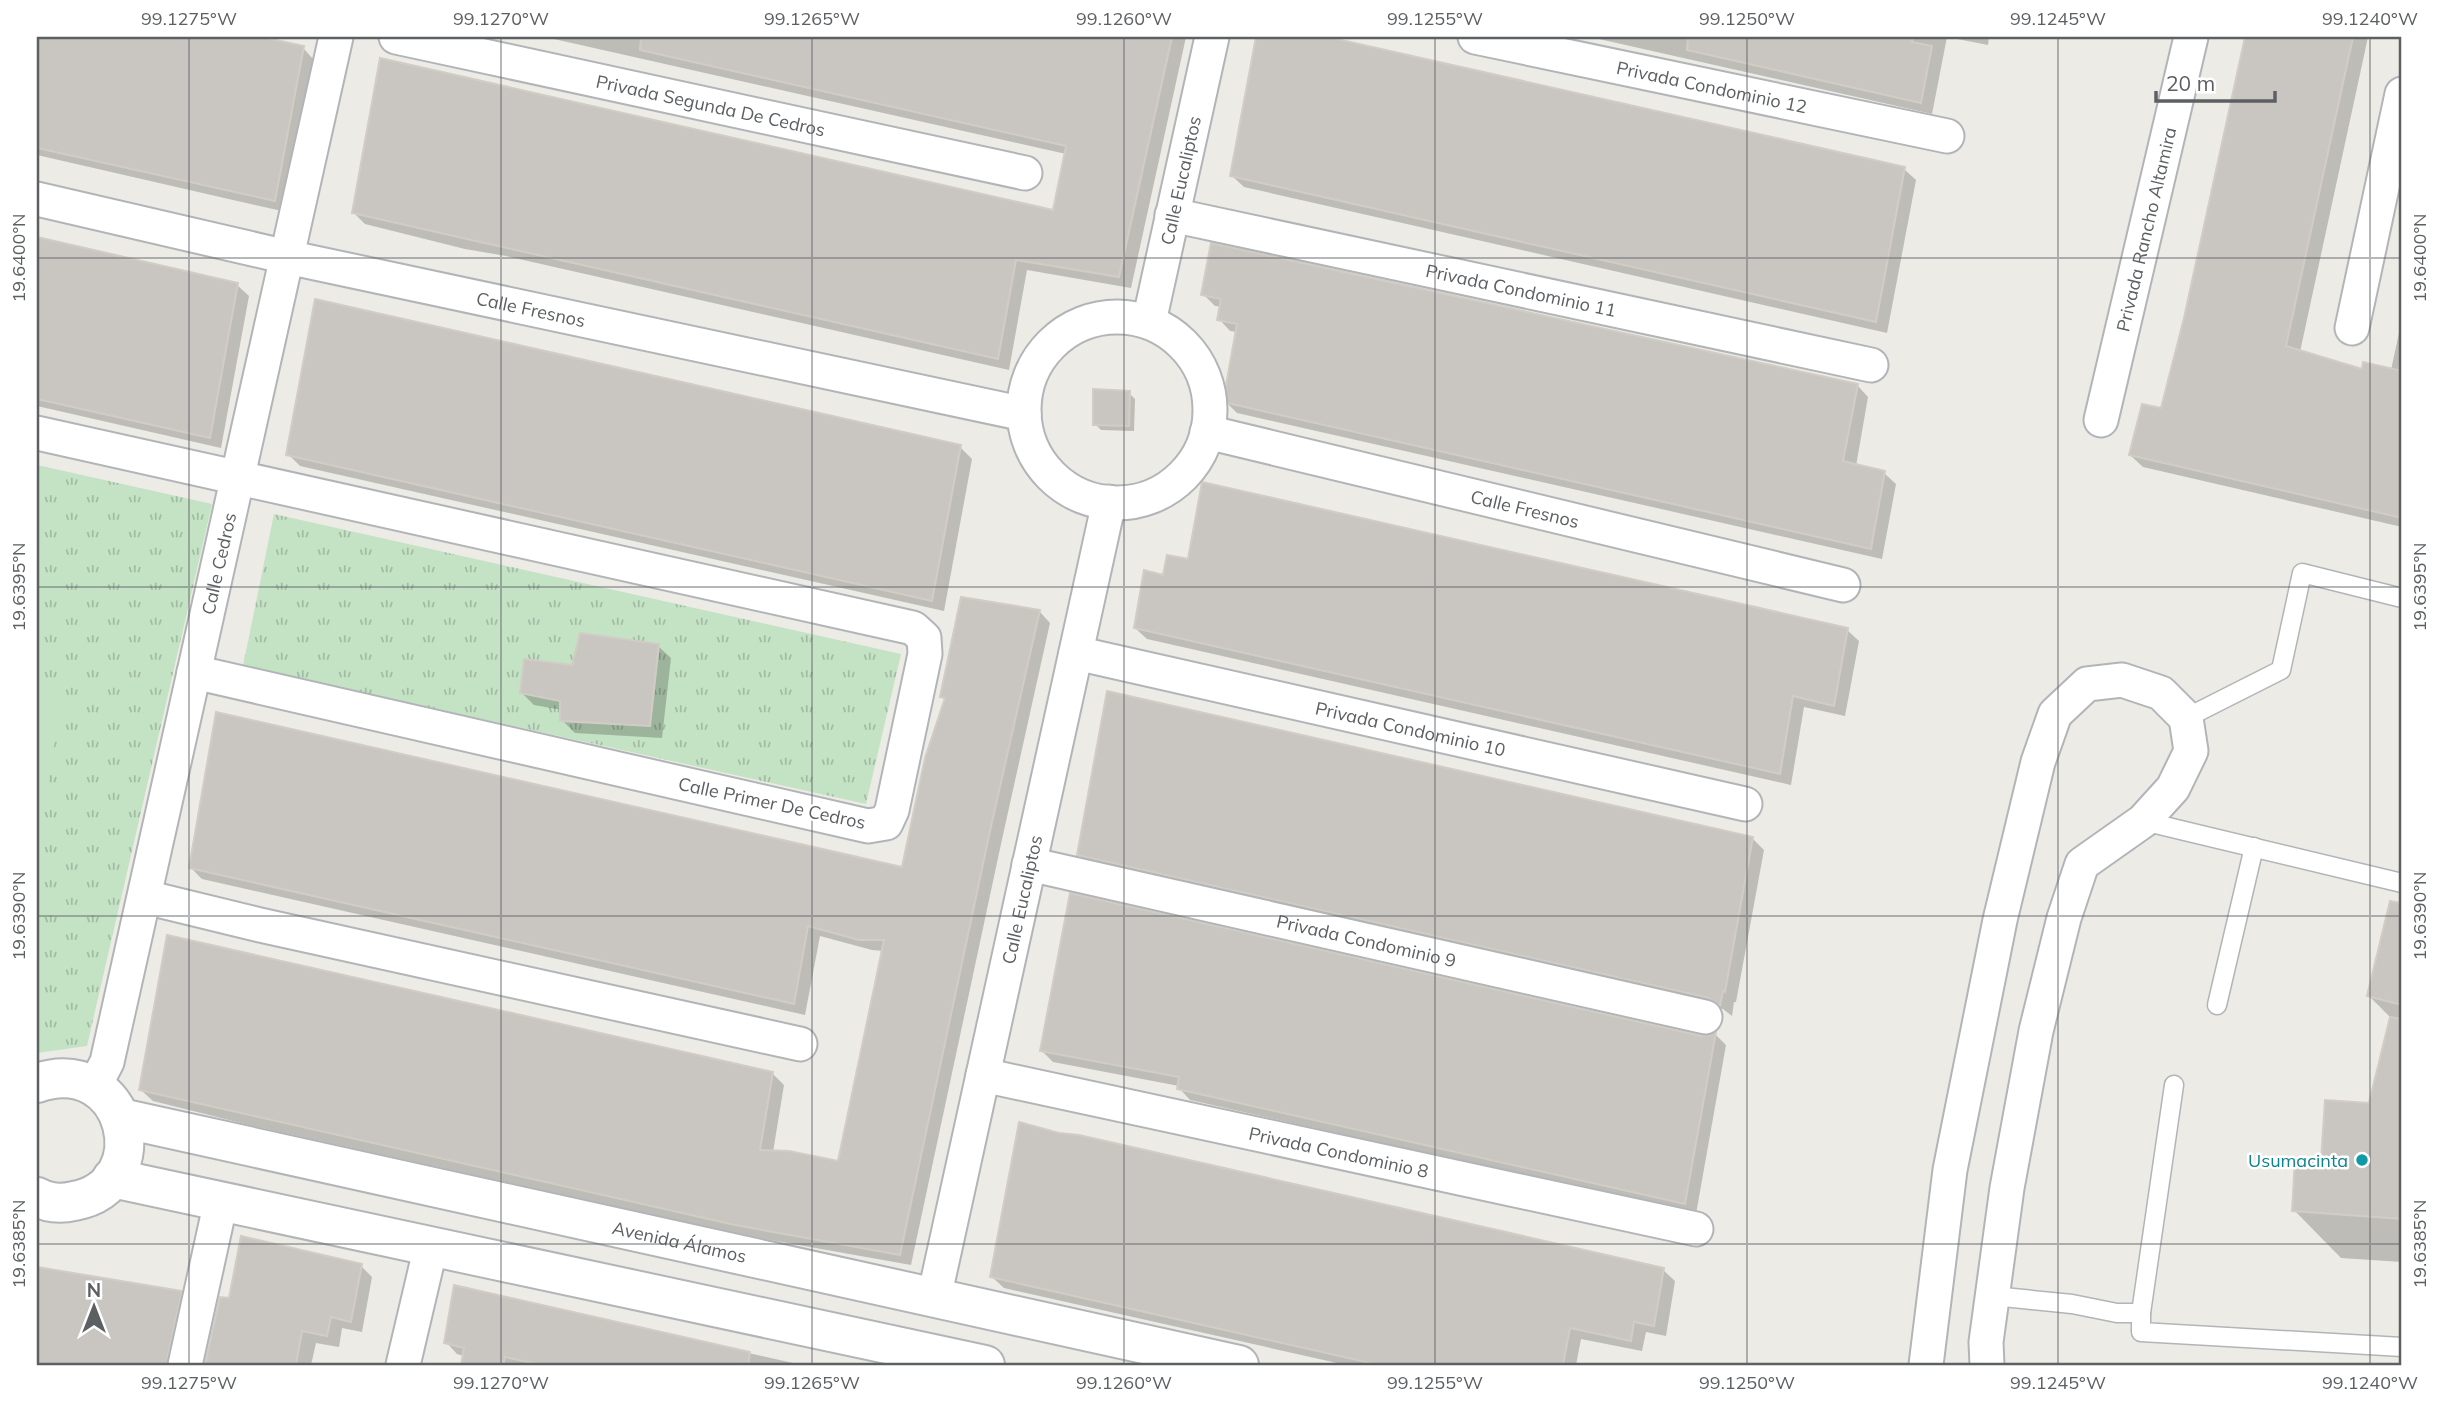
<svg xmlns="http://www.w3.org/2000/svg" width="2439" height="1402" viewBox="0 0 2439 1402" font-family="Mulish,sans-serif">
	<defs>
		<pattern id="park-tufts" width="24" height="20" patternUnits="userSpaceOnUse" patternTransform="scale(1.75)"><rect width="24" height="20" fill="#c4e2c4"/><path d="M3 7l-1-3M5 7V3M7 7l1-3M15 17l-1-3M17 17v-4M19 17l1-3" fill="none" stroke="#a2bba3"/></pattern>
	</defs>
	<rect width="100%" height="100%" fill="#edebe5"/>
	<g fill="url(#park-tufts)">
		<path d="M37,465L212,504L87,1046L37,1053Z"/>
		<path d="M274,514L901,654L866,804L243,666Z"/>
	</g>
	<path fill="#c4e2c4" d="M37,681L64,685L37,852Z"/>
	<g fill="#0003">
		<path d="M37,37H253L303,48L314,60L286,212L37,155Z"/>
		<path d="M545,37H1186L1131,288L1027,270L1009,370L506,256L465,249L365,224L354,213L1054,212L1066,154Z"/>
		<path d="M1258,37H1319L1904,169L1916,180L1887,333L1244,187L1232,176Z"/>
		<path d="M1590,37H1989L1988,45L1947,37L1932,114Z"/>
		<path d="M2247,37H2368L2300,352L2363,371L2391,370L2402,319V527L2143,467L2130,455L2162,410L2186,319Z"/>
		<path d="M37,239L237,285L249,296L221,448L37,406Z"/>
		<path d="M1203,294L1857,385L1868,397L1856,466L1884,473L1896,484L1882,559L1237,413L1225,401L1237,332L1230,331L1219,319L1222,307L1215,306Z"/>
		<path d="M1129,393L1135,399L1134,431L1101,430L1095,424Z"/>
		<path d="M960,447L972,459L944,611L300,466L288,454Z"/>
		<path d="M1165,577L1847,630L1859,641L1845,716L1804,707L1791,785L1147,639L1135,628Z"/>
		<path d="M1039,611L1050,623L1001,844L911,1265L748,1236L253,1126L153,1101L141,1090L773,1074L784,1085L773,1152L839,1163L884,951L872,950L820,936L805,1015L202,879L190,867L903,869L946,701L942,697Z"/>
		<path d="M658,646L671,658L662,738L575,733L562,720V710L534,705L522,693L574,667Z"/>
		<path d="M1752,838L1764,850L1736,1002H1734L1732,1016L1723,1009L1091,866L1079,855Z"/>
		<path d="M2381,947L2402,952V1262L2341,1258L2294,1210L2323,1162L2371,1105L2392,1019L2369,996Z"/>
		<path d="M1715,1034L1726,1045L1696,1214L1190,1100L1179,1088V1086L1053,1062L1042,1051L1701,1038Z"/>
		<path d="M1058,1135L1663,1270L1675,1281L1666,1336L1646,1332L1642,1351L1581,1339L1576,1365H1346L1004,1288L992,1277Z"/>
		<path d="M361,1266L372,1277L362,1332L342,1328L339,1347L316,1343L311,1365H206L221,1299L231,1300Z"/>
		<path d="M37,1269L181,1293L192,1304L179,1365H37Z"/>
		<path d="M456,1287L802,1365H462L464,1356L457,1354L446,1342Z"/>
	</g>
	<g fill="#c9c6c1" stroke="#d1cdc4" stroke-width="2">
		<path d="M37,37H262L304,46L275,201L37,148Z"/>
		<path d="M641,37H1172L1119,277L1016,260L998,359L352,213L380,58L1053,210L1066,146L640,50Z"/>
		<path d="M1256,37H1328L1905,167L1876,322L1230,176Z"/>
		<path d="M1688,37H1913L1912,42L1932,46L1921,103L1687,50Z"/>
		<path d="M2245,37H2353L2286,346L2362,369L2363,362L2402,371V518L2129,455L2142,404L2161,408L2184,318Z"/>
		<path d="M37,237L238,283L210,438L37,399Z"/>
		<path d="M1211,243L1858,384L1843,461L1885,471L1871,549L1223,402L1237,324L1217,320L1221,299L1201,295Z"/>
		<path d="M315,299L961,445L932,601L286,455Z"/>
		<path d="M1093,389L1130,391L1129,426L1093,425Z"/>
		<path d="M1202,482L1848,628L1834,706L1793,696L1780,774L1134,628L1144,570L1163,575L1167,555L1188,559Z"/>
		<path d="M961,597L1040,610L990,831L900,1255L735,1225L139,1090L167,935L773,1072L760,1150L789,1151L838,1161L884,940H859L808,926L794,1004L189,868L216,712L902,867L925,758L945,698L940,697Z"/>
		<path d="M580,633L659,644L650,726L560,721V701L520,693L524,659L572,665Z"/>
		<path d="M1107,691L1753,837L1725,992L1723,991L1720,1006L1709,998L1077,855Z"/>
		<path d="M1070,893L1701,1036L1710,1035L1716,1032L1685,1204L1177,1089L1179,1077L1040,1051Z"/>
		<path d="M2390,901L2402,903V1005L2367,996Z"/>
		<path d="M2390,1017L2402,1019V1219L2292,1211L2295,1159L2321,1160L2325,1100L2369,1103Z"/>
		<path d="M1019,1122L1059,1133L1079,1135L1664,1268L1654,1326L1634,1322L1631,1341L1570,1328L1563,1365H1379L990,1277Z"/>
		<path d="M241,1236L362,1264L351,1322L331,1317L327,1336L302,1331L296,1365H205L220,1297L229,1298Z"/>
		<path d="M37,1267L182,1291L166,1365H37Z"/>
		<path d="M454,1285L750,1352L748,1365H542L505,1357L503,1365H461L464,1348L444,1343Z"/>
	</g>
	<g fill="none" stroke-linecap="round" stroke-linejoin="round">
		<defs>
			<g id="service">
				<path d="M2186,718L2281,670L2302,573L2402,598"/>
				<path d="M2143,821L2402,883"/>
				<path d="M2217,1005L2254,847"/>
				<path d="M1993,1296L2072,1304L2117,1313H2141V1332L2402,1347"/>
				<path d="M2141,1313L2174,1085"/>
			</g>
			<g id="minor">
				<path id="s1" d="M396,37L1025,173"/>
				<path id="s2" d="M1475,37L1947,136"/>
				<path id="s3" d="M37,199L287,257L1024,414"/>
				<path id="s4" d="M1172,215L1871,365"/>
				<circle cx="1117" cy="410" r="93"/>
				<path id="s5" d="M1149,322L1212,37"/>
				<path d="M2352,328L2402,94"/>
				<path id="s6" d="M2101,420L2191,37"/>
				<path id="s7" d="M1207,432L1843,585"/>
				<path d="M37,433L913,628L924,638L925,654L892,810L886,823L868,826L194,672"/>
				<path id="s8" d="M1076,653L1745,804"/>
				<path id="s9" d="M1029,864L1705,1017"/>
				<path d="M145,897L260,925L800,1044"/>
				<path id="s10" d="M983,1075L1696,1229"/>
				<path id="s11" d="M94,1087L107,1062L336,37"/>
				<path id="s12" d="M934,1298L1109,502"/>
				<path d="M185,1365L221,1201"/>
				<path d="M403,1365L431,1246"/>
				<path d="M1926,1365L1950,1170L2000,920L2038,762L2055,714L2087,684L2122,680L2161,693L2186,718L2191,751L2173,788L2143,821L2082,864L2064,918L2036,1031L2007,1188L1986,1342L1987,1365"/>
			</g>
			<g id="tertiary">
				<path d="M37,1083C128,1052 160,1185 74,1201C61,1204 48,1203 37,1197"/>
				<path id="s13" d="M121,1118L1239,1365"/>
				<path d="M112,1178L985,1365"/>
			</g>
		</defs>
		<use href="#service" stroke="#b2b5b8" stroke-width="21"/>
		<use href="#minor" stroke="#b2b5b8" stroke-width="37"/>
		<use href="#tertiary" stroke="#b2b5b8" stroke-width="42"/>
		<use href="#service" stroke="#fff" stroke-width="18"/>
		<use href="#minor" stroke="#fff" stroke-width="33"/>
		<use href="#tertiary" stroke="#fff" stroke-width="38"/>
	</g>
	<path fill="none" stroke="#5c6063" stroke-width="2" stroke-opacity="0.45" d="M189,37V1365M501,37V1365M812,37V1365M1124,37V1365M1435,37V1365M1747,37V1365M2058,37V1365M2370,37V1365M37,258H2402M37,587H2402M37,916H2402M37,1244H2402"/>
	<circle fill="#0f9aa8" stroke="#fff" stroke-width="2.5" cx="2362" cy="1160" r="7"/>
	<g text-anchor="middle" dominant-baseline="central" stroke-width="5" stroke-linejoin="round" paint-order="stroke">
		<g font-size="18" fill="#5c6063" stroke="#fff">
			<text stroke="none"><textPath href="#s2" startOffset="242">Privada Condominio 12</textPath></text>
			<text stroke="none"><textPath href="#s1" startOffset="322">Privada Segunda De Cedros</textPath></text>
			<text stroke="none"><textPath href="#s5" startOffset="145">Calle Eucaliptos</textPath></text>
			<text stroke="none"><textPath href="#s6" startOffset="196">Privada Rancho Altamira</textPath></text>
			<text stroke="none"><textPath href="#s4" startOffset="357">Privada Condominio 11</textPath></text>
			<text stroke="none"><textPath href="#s3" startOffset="506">Calle Fresnos</textPath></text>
			<text stroke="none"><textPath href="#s7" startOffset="327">Calle Fresnos</textPath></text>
			<text stroke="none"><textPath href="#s11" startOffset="539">Calle Cedros</textPath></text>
			<text stroke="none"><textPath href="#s8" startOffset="343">Privada Condominio 10</textPath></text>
			<text transform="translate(772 803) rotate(12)">Calle Primer De Cedros</text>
			<text stroke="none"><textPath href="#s12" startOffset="408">Calle Eucaliptos</textPath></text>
			<text stroke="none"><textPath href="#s9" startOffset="346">Privada Condominio 9</textPath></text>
			<text stroke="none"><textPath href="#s10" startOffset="364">Privada Condominio 8</textPath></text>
			<text stroke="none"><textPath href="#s13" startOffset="572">Avenida Álamos</textPath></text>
		</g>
		<g font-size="18" fill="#0d838f" stroke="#fff" text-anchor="end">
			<text x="2348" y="1160">Usumacinta</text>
		</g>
	</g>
	<rect width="2439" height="1402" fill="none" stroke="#ffffff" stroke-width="77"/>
	<g transform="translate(94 1307)" stroke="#ffffff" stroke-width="5" paint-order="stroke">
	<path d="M0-5L12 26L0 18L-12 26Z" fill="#5c6063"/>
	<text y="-10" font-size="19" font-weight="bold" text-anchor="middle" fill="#5c6063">N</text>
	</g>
	<path d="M2156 91v10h119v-10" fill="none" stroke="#5c6063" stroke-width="3.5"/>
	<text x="2166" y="91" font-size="21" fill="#5c6063" stroke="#ffffff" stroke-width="5" paint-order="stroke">20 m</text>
	<rect x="38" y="38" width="2362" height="1326" fill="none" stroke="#5c6063" stroke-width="2.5"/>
	<g font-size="18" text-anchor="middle" fill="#5c6063">
		<text x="189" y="25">99.1275°W</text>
		<text x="501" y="25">99.1270°W</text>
		<text x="812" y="25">99.1265°W</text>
		<text x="1124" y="25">99.1260°W</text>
		<text x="1435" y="25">99.1255°W</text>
		<text x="1747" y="25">99.1250°W</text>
		<text x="2058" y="25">99.1245°W</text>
		<text x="2370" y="25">99.1240°W</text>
		<text transform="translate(19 258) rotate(-90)" y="6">19.6400°N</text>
		<text transform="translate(2420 258) rotate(-90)" y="6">19.6400°N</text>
		<text transform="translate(19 587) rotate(-90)" y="6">19.6395°N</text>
		<text transform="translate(2420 587) rotate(-90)" y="6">19.6395°N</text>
		<text transform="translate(19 916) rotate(-90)" y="6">19.6390°N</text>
		<text transform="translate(2420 916) rotate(-90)" y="6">19.6390°N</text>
		<text transform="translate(19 1244) rotate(-90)" y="6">19.6385°N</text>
		<text transform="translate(2420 1244) rotate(-90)" y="6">19.6385°N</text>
		<text x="189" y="1389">99.1275°W</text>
		<text x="501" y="1389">99.1270°W</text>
		<text x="812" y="1389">99.1265°W</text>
		<text x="1124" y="1389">99.1260°W</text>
		<text x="1435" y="1389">99.1255°W</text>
		<text x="1747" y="1389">99.1250°W</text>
		<text x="2058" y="1389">99.1245°W</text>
		<text x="2370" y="1389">99.1240°W</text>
	</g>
</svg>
